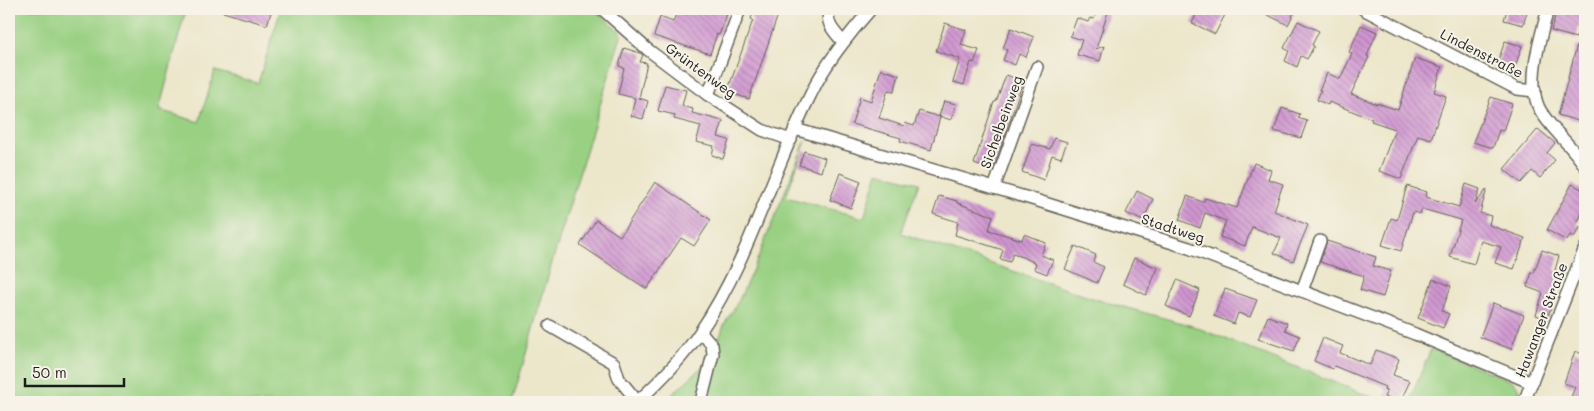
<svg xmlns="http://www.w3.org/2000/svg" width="1594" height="411" viewBox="0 0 1594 411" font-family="Mali,sans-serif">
	<defs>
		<pattern id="building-back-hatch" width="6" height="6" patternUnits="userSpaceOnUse" patternTransform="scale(1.25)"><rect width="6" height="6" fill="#d096d1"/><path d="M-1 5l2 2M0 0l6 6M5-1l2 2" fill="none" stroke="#a87aa9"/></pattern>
	</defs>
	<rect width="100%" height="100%" fill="#f7f3e8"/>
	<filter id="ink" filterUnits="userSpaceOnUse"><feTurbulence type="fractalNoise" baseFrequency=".02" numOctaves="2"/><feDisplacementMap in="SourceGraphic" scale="10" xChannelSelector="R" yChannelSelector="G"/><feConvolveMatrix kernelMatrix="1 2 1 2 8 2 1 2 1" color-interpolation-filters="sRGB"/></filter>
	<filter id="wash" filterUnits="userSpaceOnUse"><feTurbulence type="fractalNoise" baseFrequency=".0096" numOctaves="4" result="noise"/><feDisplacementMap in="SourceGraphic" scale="20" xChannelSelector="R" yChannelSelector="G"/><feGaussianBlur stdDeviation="1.12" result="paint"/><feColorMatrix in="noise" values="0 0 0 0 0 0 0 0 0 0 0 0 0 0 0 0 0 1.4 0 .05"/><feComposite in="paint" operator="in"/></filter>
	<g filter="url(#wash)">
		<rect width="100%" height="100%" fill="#ece6ca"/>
		<g fill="#99d082" stroke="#5a764f">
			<path d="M9,9H186L159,110L199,122L215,71L258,83L281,9H593L622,33L551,266L512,402H9Z"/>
			<path d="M806,140L786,197L864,218L878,172L919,183L901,233L1098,300L1193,326L1384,402H705L718,354L719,339L724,325L739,300L758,258Z"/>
			<path d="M1431,349L1514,382L1520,389L1518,402H1409Z"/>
			<path d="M705,364L697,402H664Z"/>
		</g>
		<g id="blocks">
			<g fill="url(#building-back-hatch)">
				<path d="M223,9H272L267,25L223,12Z"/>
				<path d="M678,9H729L719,35L717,34L710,54L654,36L660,17L673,22Z"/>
				<path d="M754,9H780L749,99L727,92L753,20L751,19Z"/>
				<path d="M1098,9H1109L1096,49L1104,46L1100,61L1077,55L1082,40L1070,36L1077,18L1088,22L1090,18L1094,19Z"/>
				<path d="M1199,9H1228L1215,34L1192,23Z"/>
				<path d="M1256,9H1296L1288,25Z"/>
				<path d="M1507,9H1528L1523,25L1504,20Z"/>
				<path d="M1557,9H1584L1576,38L1551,31Z"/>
				<path d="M1298,21L1319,31L1312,45L1314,46L1307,59L1301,56L1297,67L1285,61L1289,51L1284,48Z"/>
				<path d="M945,23L966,30L961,45L979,50L974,63L971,62L964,85L953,82L960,59L936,51Z"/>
				<path d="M1361,25L1377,32L1367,56L1369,57L1351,94L1377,104V103L1398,110L1415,58L1442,67L1434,92L1446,96L1431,139L1418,135L1401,179L1379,171L1395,129L1371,121L1372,119L1329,102L1328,105L1317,100L1321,90H1319L1327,73L1340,79L1352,54L1349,52Z"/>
				<path d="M1011,28L1034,37L1026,57L1019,54L1015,65L1003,60L1007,50L1003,48Z"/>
				<path d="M1505,41L1522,46L1514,70L1497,64Z"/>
				<path d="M1577,45L1585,48V123L1558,115Z"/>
				<path d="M624,48L640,53L643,55L640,62L647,63L639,98L648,101L643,119L631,116L635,98L618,94L624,68L619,66Z"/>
				<path d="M881,69L899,75L894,92L888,90L879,118L904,126L905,123L914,126L919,111L940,117L931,150L900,141L901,138L852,124L860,97L871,101Z"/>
				<path d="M1006,75L1023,81L993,170L974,164L994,102H996Z"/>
				<path d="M665,85L686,90L682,106L693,109L692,113L723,121L718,137L729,140L723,159L712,155L714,146L696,142L701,126L674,119L675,115L658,111Z"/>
				<path d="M1491,97L1512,104L1503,131L1499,130L1493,148L1473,142Z"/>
				<path d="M944,101L956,104L951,120L939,116Z"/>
				<path d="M1282,108L1300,114L1298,118L1307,121L1301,138L1274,131Z"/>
				<path d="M1538,129L1555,143L1547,153L1555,160L1540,178L1532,171L1521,183L1504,169Z"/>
				<path d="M1054,138L1067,142L1061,158L1052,155L1044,180L1022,172L1032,144L1050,149Z"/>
				<path d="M804,151L825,158L821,172L799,165Z"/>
				<path d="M1254,163L1271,170L1268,179L1283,184L1274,211L1308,225L1293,261L1274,253L1281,238L1252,227L1245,246L1220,237L1226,221L1205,213L1200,228L1179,220L1187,196L1203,202L1205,198L1237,208Z"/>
				<path d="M840,173L861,181L851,208L830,200Z"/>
				<path d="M655,182L711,220L694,246L681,238L647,289L580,245L596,220L620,236Z"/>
				<path d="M1466,184L1480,189L1475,204L1487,189L1480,213L1491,216L1489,225L1525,238L1514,269L1495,263L1501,247L1481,241L1474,264L1450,257L1461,220L1422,209L1420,214L1413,212L1401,251L1382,245L1391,218L1397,220L1407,186L1427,192L1426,197L1459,207Z"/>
				<path d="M1572,184L1585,191V207L1576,225L1580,228L1574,237L1570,235L1567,241L1547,230Z"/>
				<path d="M1137,191L1153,199L1143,221L1126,213Z"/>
				<path d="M939,196L957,201V203L993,216L989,230L1022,240L1024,234L1046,243L1041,255L1053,260L1047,274L1034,269L1036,263L1013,253L1010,262L1000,259L1003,250L955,235L958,222L933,214Z"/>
				<path d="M1327,241L1376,257L1373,266L1391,271L1383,297L1360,290L1364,276L1320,262Z"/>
				<path d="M1075,246L1096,255L1093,262L1104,267L1097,283L1065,269Z"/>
				<path d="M1542,250L1559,256L1555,270L1560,272L1549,304H1552L1547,319L1536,315L1543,293L1527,287L1532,272L1534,273Z"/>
				<path d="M1134,258L1158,268L1146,295L1123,284Z"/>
				<path d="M1433,279L1451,286L1442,311L1449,314L1443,328L1418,318Z"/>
				<path d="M1177,280L1200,290L1189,316L1166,306Z"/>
				<path d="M1225,289L1257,300L1250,317L1238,313L1234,324L1214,316Z"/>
				<path d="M1493,303L1524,315L1511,349L1480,337Z"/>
				<path d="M1268,316L1287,323L1285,330L1300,336L1294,351L1258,339Z"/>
				<path d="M1323,338L1343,346L1340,353L1370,365L1376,350L1399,359L1393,375L1410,381L1400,402L1384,397L1387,391L1384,390L1385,387L1334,366L1333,369L1314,361Z"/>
				<path d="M1575,351L1585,355V402H1569L1575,387L1564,383Z"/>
			</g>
		</g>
	</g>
	<g filter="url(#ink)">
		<use href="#blocks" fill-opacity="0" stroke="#656359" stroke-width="1"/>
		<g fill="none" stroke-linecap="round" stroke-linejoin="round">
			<defs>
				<g id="minor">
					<path d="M602,9L647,49L708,95L762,130L791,140"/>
					<path d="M829,9C826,25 833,30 843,42"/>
					<path d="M1363,9L1517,89L1535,91"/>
					<path d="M1548,9C1541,36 1526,81 1539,108C1550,129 1572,145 1585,166"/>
					<path d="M708,95L740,9"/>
					<path d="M795,129L1035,200L1189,248L1415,334L1532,383"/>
					<path d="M994,188L1037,67"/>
					<path d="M1302,291L1320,241"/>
					<path d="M550,326L614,363L619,379L638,402"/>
					<path d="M701,332L712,345L713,354L701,402"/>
					<path d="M637,402C660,381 683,358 700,332C752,256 774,163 817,82C832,55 851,32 871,9"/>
					<path d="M1524,402L1585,248"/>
				</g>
			</defs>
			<use href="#minor" stroke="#656359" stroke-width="14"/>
			<use href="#minor" stroke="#fff" stroke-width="11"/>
		</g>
	</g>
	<g text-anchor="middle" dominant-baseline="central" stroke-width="4" stroke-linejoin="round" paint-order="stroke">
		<g font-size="14" fill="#1c1c1c" stroke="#f7f3e8">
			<text transform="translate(1482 53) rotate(27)">Lindenstraße</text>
			<text transform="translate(701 70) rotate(36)">Grüntenweg</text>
			<text transform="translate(1001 122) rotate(-70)">Sichelbeinweg</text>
			<text transform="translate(1173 228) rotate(18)">Stadtweg</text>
			<text transform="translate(1541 320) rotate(-69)">Hawanger Straße</text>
		</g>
	</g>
	<rect width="1594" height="411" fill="none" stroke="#f7f3e8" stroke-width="30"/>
	<path d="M25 378v8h99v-8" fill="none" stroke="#1c1c1c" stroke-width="2.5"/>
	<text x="32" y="378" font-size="15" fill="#1c1c1c" stroke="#f7f3e8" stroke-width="4" paint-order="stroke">50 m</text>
</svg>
